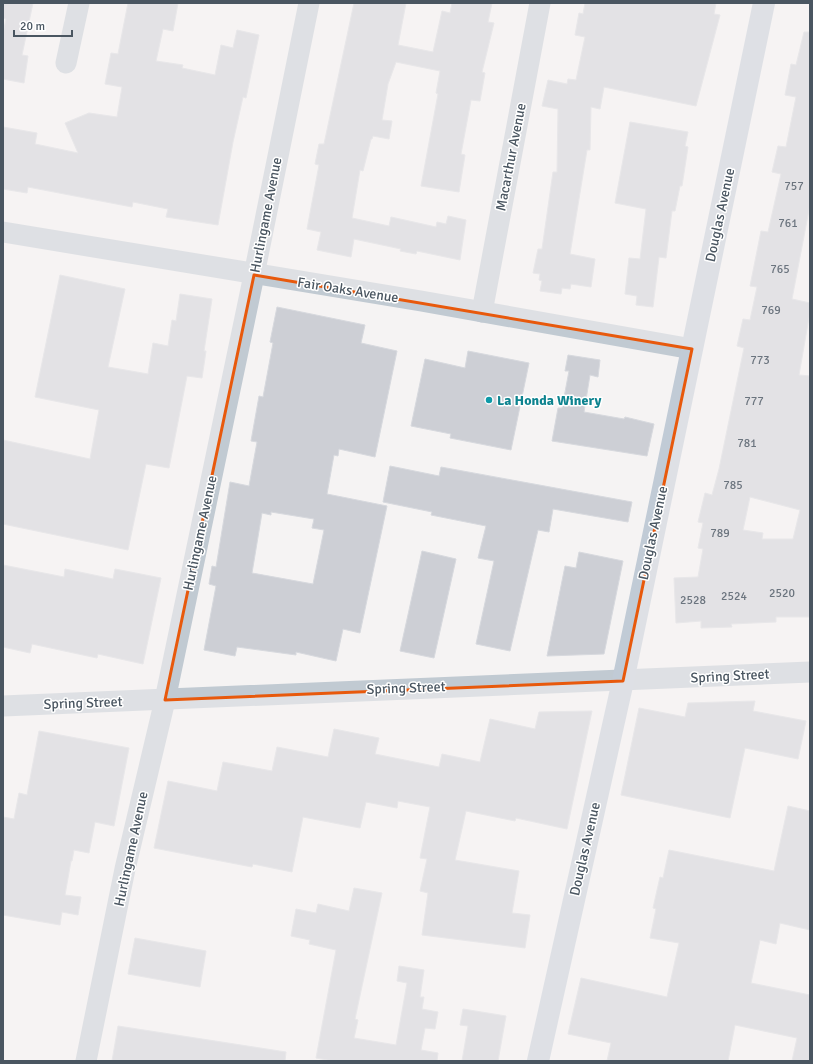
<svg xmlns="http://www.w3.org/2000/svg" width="813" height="1064" viewBox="0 0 813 1064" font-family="Signika,sans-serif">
	<rect width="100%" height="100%" fill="#f5f3f3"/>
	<g fill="#cdcfd5" stroke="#d7d9de" fill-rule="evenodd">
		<path d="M3,3H33L22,55L28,56L24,83L3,79V33L6,19L3,18Z"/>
		<path d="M128,3H178L173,31L163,29L156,61L183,65L182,68L215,75L221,45L233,48L237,30L259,35L246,98L243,97L233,142L218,225L166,217L168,209L133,202L132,207L28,187L27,193L3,189V127L37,133L35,144L78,153L65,123L89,113L117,117L122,87L105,84L111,53L118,54Z"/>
		<path d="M354,3H406L398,45L433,52L442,11L450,13L452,3H492L488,22L494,23L482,72L485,73L480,101L471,100L461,154L465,155L459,192L421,186L438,94L436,93L440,71L396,62L388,84L382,120L392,121L389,139L373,136L372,139H371L363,171L360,170L352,218L389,226L391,217L436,227L437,222L446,224L448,216L466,220L460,260L417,251L416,254L400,251L401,249L354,239L351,257L317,250L321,232L307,229L319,165L315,164L319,144H324Z"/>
		<path d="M585,3H716L714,14L720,15L696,106L604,87L600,109L591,107L590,150H587L570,254L595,259L591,287L571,284L570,289L562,288L561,294L540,291L542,281L539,280L540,274L533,273L538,249H542L553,172H557L558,109L542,106L548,80L567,84L568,79L576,80L585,37L575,35L579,13L583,14Z"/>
		<path d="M804,32H810V205L792,299L810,303V312L799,375L810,376V617H776V622L731,624L732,627L701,628V621L676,623L674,578L698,577L703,549L698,548L703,523L698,522L705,493L712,495L719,469L744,348L737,346L743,319L750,320L757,287L750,286L761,231L768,232L781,174L772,172L778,146L786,147L796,97L785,95L791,64L796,65ZM750,497L800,510L793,539H762L763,533L743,530Z"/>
		<path d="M630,122L688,132L685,146L688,147L682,186H680L675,211H672L666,258L659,257L653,307L636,305L637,296L625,294L629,258L640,259L646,209L615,203Z"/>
		<path d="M60,275L125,289L108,367L148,374L153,343L168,346L172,320L176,321L180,294L212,299L204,351H206L202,378L187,376L169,468L146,464L128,550L3,524V440L90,459L99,410L35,397Z"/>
		<path d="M277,307L365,325L361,343L397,351L375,457L339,449L338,456L334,455L327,494L387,506L360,633L343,629L336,661L296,652V655L237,647L235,656L204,650L216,586L209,584L212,566L216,567L230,482L249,486L257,442L251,441L259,396L263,397L273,343L270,342ZM271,512L314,519L312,528L324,530L313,584L252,573L262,513L271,515Z"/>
		<path d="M468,351L529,363L511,450L450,438L451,434L411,426L425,359L465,368Z"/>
		<path d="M568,355L600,360L598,377L590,375L584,412L624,419L625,417L654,424L647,456L552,441L558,408H562L569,371H565Z"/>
		<path d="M390,466L439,476L441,467L632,502L628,522L553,509L549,532L538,530L510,651L476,644L494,561L478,558L486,526L431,515L432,512L383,502Z"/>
		<path d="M422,551L456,559L434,658L400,651Z"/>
		<path d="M579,552L623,561L604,654L547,656L565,566L576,568Z"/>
		<path d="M3,565L64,577L65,569L113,579L115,569L161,578L143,664L98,654L97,658L32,644L30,653L3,647Z"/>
		<path d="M755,701L753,711L806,721L798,759L745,748L730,818L621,795L639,708L685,717L688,703Z"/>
		<path d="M592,711L567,829L516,818L515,821L466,811L455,860L519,871L512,913L530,915L525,948L422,935L428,893L420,891L427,859L420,858L430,807L398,801L397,808L366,802L360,828L303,817L292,872L253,864L252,867L154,848L168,781L217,791L223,762L272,771L277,747L328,757L334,729L379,738L375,754L439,767L442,754L480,762L490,719L535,729L539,712Z"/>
		<path d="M39,731L129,748L114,826L95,822L89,853L74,850L72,861H71L65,895L81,897L78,915L62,912L60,925L3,915V817L14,819L19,793L27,795Z"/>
		<path d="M788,806L810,811V930L780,923L776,944L760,940L751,983L810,995V1061H792L797,1038L735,1025L728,1061H607L611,1043L568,1034L581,978L667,997L679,943L650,938L656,909L653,908L660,877L663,878L669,850L774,871Z"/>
		<path d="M354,888L382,893L355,1019L358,1020L354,1038L396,1045L407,983L397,981L399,966L424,970L420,997H424L422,1009L438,1012L435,1029L425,1028L421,1050L438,1053L437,1061H333L316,1058L336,950L309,944L310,940L291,936L296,909L316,913L318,904L349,911Z"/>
		<path d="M135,938L206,951L200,987L128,974Z"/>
		<path d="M463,1009L506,1016L498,1061H462L468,1026L460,1025Z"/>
		<path d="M118,1026L286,1052L285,1061H112Z"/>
	</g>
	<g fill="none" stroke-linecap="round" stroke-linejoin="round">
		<g stroke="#c1cad2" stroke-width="21">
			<path d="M66,63L79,3"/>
			<path d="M3,232L421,301L692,349"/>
			<path d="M482,312L540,3"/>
			<path d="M3,706L810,672"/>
			<path d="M86,1061L125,869L165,700L254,275L309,3"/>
		</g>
		<path stroke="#c1cbd6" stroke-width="22" d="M538,1061L623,681L764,3"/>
	</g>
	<path d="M0 0H813V1064H0ZM254,275L692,349L623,681L165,700Z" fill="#f5f3f3" fill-opacity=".55" fill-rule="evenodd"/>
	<path fill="none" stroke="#e8590c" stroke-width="3" stroke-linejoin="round" d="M254,275L692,349L623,681L165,700Z"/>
	<circle fill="#0f9aa8" stroke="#fff" stroke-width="1.5" cx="489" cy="400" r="4"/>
	<g text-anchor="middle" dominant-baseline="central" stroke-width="3" stroke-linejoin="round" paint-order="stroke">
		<g font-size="12" fill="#6b747e">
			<text x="794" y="186">757</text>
			<text x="788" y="223">761</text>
			<text x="780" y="269">765</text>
			<text x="771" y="310">769</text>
			<text x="760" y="360">773</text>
			<text x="754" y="401">777</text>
			<text x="747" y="443">781</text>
			<text x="733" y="485">785</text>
			<text x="720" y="533">789</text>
			<text x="782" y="593">2520</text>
			<text x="734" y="596">2524</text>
			<text x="693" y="600">2528</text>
		</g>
		<g font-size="14" fill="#4a5661" stroke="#fff">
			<text transform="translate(511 157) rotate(-79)">Macarthur Avenue</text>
			<text transform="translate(266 215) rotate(-79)">Hurlingame Avenue</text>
			<text transform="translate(720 215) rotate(-78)">Douglas Avenue</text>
			<text transform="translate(348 290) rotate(9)">Fair Oaks Avenue</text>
			<text transform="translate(200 533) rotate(-78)">Hurlingame Avenue</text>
			<text transform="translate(653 533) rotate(-78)">Douglas Avenue</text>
			<text transform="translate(730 676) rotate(-3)">Spring Street</text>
			<text transform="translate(406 688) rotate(-2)">Spring Street</text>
			<text transform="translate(83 703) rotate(-2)">Spring Street</text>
			<text transform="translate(131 849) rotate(-78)">Hurlingame Avenue</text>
			<text transform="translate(585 849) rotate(-77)">Douglas Avenue</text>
		</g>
		<g font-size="14" font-weight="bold" fill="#0d838f" stroke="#fff" text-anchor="start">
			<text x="497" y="400">La Honda Winery</text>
		</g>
	</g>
	<rect width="813" height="1064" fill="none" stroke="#4a5661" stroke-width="8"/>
	<path d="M14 30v6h58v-6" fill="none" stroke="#4a5661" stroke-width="2"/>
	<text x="20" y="30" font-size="12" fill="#4a5661" stroke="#ffffff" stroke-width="3" paint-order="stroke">20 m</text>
</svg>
